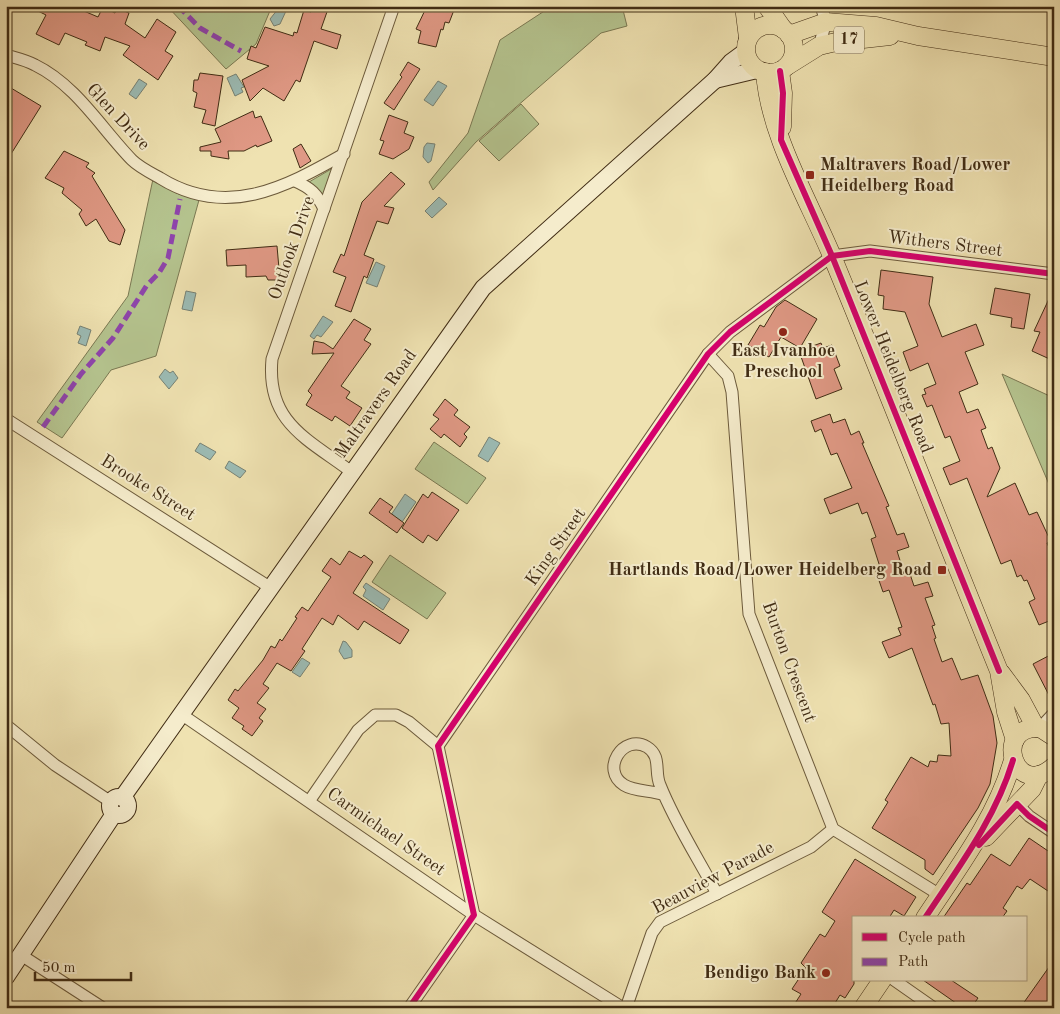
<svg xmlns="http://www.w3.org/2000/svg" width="1060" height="1014" viewBox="0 0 1060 1014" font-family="'Old Standard TT',serif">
	<rect width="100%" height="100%" fill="#efe2b1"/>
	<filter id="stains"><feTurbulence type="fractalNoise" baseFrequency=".004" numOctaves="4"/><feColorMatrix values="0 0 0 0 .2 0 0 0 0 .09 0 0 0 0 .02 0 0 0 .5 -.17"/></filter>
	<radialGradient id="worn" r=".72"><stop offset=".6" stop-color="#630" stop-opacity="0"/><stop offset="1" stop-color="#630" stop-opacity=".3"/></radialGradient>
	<g fill="#b5c48f" stroke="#7a7852">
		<path d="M167,6H272L256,44L226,69Z"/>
		<path d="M552,6H622L627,26L601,33L476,142L433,190L429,182L468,133L500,40Z"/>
		<path d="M521,104L539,124L499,161L479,141Z"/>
		<path d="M333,168L324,195L309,182Z"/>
		<path d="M153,179L176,193L199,200L156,356L111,370L62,438L37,422L128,296Z"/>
		<path d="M1002,374L1054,398V496Z"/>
		<path d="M434,442L486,478L467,504L415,469Z"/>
		<path d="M390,555L446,593L427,619L372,582Z"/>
	</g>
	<g fill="#9cbcb5" stroke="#778275">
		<path d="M278,9L283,8L286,11L280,24L274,26L270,19Z"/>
		<path d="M236,74L244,87L241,88L243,92L235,96L227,78Z"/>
		<path d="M139,79L147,84L136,99L129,94Z"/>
		<path d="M438,81L447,86L433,106L424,100Z"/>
		<path d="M427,143L435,144L431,161L428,163L423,157L424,147Z"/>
		<path d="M439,197L447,204L432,218L425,211Z"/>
		<path d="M376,262L385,266L377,287L366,283Z"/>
		<path d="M186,291L196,293L192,311L182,309Z"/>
		<path d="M323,316L333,322L321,337L317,335L314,339L310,336Z"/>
		<path d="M80,326L91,330L86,346L78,343L81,336L77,334Z"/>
		<path d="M165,369L170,373L173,371L178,378L169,389L159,377Z"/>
		<path d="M489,437L500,443L488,462L478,456Z"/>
		<path d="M200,443L216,452L210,460L195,451Z"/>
		<path d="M229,461L246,471L240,478L225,468Z"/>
		<path d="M405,494L416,502L402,522L391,515Z"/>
		<path d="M366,583L390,599L383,610L363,596L366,590L363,587Z"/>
		<path d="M343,641L346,642L352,650V657L344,659L339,651Z"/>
		<path d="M302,658L310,663L300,677L292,672Z"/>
	</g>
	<g fill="#e09985" stroke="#402c14">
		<path d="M28,6H72L98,17L103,7L115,13L117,8L129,13L125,24L145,38L157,19L176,32L165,51L173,56L158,80L123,55L130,46L105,37L100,51L85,45L87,42L65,33L59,45L36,34L46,15Z"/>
		<path d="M314,6L328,9L321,29L341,35L337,49L314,41L300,82L296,80L284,101L263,88L250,101L242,80L269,66L247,59L251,46L256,48L265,27L293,36L294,32L297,33L304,10L311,12Z"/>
		<path d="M427,6H439L454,10L449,23L445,22L443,30L441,29L436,47L418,43L421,31L416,29Z"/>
		<path d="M408,62L420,69L394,110L384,103L402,77L400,75Z"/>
		<path d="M200,73L223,76L215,126L202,123L206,110L194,107L197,93L193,91L194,80H198Z"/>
		<path d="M11,88L41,106L6,162V97Z"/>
		<path d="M253,111L255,118L261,116L272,141L257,147L256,145L244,151H228L229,159L211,156V151H200V147L221,142L215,129Z"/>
		<path d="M389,115L408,122L404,133L414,137L409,149L393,159L379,154L384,141L380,140Z"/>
		<path d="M301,144L311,161L300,168L293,149Z"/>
		<path d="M64,151L89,163L86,167L95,173L92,176L125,230L120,245L109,241L96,219L86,226L79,214L82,210L62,193L64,188L45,178Z"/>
		<path d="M391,172L405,184L384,206L394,208L388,224L377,221L364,255L374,259L367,278L364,276L351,312L335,306L346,277L333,272L341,254L344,256L362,202Z"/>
		<path d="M277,246L280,280H268L266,276L246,277V265L227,266L226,250Z"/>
		<path d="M881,270L933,277L929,304L942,337L976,324L984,345L965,352L978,384L959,392L967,413L978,409L986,428L981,430L988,449L992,447L1000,468L987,497L1015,483L1029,515L1037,512L1051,542L1047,543L1054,559V619L1039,625L1029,602L1035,599L1027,580L1024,581L1021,575L1017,577L1011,560L1001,564L967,478L950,485L943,468L960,461L950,436L945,438L932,405L927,407L922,395L926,394L924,389L936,384L928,363L910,371L903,352L918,346L905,312L883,309L884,296L878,295Z"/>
		<path d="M995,288L1030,294L1024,329L1011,327L1012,318L990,314Z"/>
		<path d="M1054,288V361L1032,351L1040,332L1034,331Z"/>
		<path d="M785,300L817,319L800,348L781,337L769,357L748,345L760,325L764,327L776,307Z"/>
		<path d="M354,319L371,329L364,340L371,344L341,386L350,392L346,398L362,408L350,426L335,416L332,421L306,405L312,395L308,391L334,353L312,354L314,341L324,343L333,349Z"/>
		<path d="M821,343L823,348L832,345L840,366L834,369L842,389L816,399L799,351Z"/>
		<path d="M445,399L458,410L454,415L470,427L464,434L467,437L460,447L444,434L441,438L430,429L439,419L433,415Z"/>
		<path d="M830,414L833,423L845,419L851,435L859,431L864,443H862L889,506L886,507L897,535L904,533L909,547L897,551L904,573L909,571L914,586L928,582L933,596L925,598L935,625L932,626L936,638L934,639L942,662L952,658L961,680L978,675L993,716L997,743L990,784L978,808L933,875L925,869V860L872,828L888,802L885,800L911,757L928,767L930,761L937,762L938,755L951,756L949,723L941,724L935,704L933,705L912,648L889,658L882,642L901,635L898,628L902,627L889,590L883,592L875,569L880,567L871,539L876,537L867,512L862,514L858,503L830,514L824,499L852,488L837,453L831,455L821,429L815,432L811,421Z"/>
		<path d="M432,492L459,510L437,541L428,535L423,543L402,528L423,494L428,498Z"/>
		<path d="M380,498L393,507L389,512L404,523L397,533L369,513Z"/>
		<path d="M349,551L361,558L364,555L373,562L353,593L409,630L400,644L364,621L358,630L338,615L333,625L322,618L302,649L305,651L291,671L277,663L263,684L269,688L257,703L266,709L259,718L263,721L252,736L242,729L244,726L232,718L239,708L228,700L235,689L238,691L263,660L271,646L275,648L280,639L282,641L297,618L295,617L302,607L308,611L331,577L322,571L331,558L340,565Z"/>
		<path d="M1054,653V705L1033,664Z"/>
		<path d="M1029,838L1054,855V895L1030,879L1022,889L1017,886L1003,908L1007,911L1002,918H943L967,883L970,885L991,854L1010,866Z"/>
		<path d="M855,859L916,897L904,916L894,910L889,918H854V984L845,998L840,995L832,1008H792L801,994L792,989L806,968L801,963L820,934L825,937L835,921L822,912Z"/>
		<path d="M1054,960V1008H1020Z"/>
		<path d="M923,980H951L978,998L971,1008H963Z"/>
	</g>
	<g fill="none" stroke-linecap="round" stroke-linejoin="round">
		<defs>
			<g id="street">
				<path d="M819,46L826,22L821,6"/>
				<path d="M6,55C16,58 26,60 35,65C76,85 101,128 132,160C139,167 151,173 160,178C226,219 284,188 344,154"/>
				<path d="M295,181C311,188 317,194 324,209"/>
				<path d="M708,354L728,376L732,392L749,614L833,829L940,895"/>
				<path d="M6,419L271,588"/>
				<path d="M353,473C308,439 266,423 272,359L394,6"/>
				<path d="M181,714L474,915L623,1008"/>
				<path d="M6,725L55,765L111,802"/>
				<path d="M1040,728L1054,713"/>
				<path d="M664,795C652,790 635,792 624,785C600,770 623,733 647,747C662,756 654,772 660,785C675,823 698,858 717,894"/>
				<path d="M310,800L358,730L375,715H396L409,722L438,746"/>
				<path d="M1017,804L1029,816L1054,833"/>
				<path d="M21,955L103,1008"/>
				<path d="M894,980L934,1008"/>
				<path d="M409,1008L474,915L438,746L708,354L730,332L832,256L870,251L1054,274"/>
				<path d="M626,1008L652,933L660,922L811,847L833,829"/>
			</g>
			<g id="secondary">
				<path d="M715,80L757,70"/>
				<circle cx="119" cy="806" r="9"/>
				<path d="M122,798L483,288L715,80L731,62L746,51"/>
				<path d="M6,977L114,814"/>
			</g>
			<g id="primary">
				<path d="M744,6L748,38"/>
				<path d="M767,6L783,29"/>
				<circle cx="770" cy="49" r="24"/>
				<path d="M789,35L826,22L876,26L918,36L1054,57"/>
				<path d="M787,66L819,46L836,42L890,36"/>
				<path d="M780,71L783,93L782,127"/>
				<path d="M765,72C769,134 808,199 832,256C889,394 943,533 999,671L1006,712L1015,740"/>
				<path d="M1001,673L1021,700L1036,728"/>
				<path d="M1054,737L1040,728C991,725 1015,802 1054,766"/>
				<path d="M986,837L1032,789L1039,775"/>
				<path d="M925,918C958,868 996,818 1013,760"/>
				<path d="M863,1008L882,980"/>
			</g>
		</defs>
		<use href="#street" stroke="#6c5a3b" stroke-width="13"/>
		<use href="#secondary" stroke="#402c14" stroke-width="18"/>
		<use href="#primary" stroke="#402c14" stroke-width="19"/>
		<use href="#street" stroke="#f5eccc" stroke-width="11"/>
		<use href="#secondary" stroke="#f5eccc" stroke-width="16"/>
		<use href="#primary" stroke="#efe2b1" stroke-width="18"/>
		<g stroke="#8e44ad" stroke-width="5" stroke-dasharray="10 5" stroke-linecap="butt">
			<path d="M178,6L200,28L241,51"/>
			<path d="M43,427L81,374L113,338L147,285L159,273L168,258L180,199"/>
		</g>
		<defs>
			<g id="cycleway">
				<path d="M780,71L783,93L781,140L832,256L999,671"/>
				<path d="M979,845L1017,804L1029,816L1054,833"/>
				<path d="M925,918C958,868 996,818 1013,760"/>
				<path d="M409,1008L474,915L438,746L708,354L730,332L832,256L870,251L1054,274"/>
			</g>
		</defs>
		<use href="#cycleway" stroke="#f5eccc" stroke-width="9"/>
		<use href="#cycleway" stroke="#d6006c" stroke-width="6"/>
	</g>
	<g fill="#8f2418" stroke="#f5eccc" stroke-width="2">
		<rect x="805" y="170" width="10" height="10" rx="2.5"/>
		<circle cx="783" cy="332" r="5"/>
		<rect x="937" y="565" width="10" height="10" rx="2.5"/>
		<circle cx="826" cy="973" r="5"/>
	</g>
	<g text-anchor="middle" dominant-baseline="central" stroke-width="4" stroke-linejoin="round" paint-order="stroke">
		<rect fill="#f5eccc" stroke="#76664b" stroke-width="1" x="834" y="26.5" width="30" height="27" rx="4"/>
		<g font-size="16" font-weight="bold" fill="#402c14">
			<text x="849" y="40">17</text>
		</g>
		<g font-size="18" fill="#402c14" stroke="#f5eccc">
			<text transform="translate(118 117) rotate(47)">Glen Drive</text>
			<text transform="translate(945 244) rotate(7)">Withers Street</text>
			<text transform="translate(292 248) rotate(-71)">Outlook Drive</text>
			<text transform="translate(893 367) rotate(68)">Lower Heidelberg Road</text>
			<text transform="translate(376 404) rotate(-55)">Maltravers Road</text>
			<text transform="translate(148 488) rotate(32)">Brooke Street</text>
			<text transform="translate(556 547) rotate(-55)">King Street</text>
			<text transform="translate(789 662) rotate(70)">Burton Crescent</text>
			<text transform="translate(386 832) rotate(35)">Carmichael Street</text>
			<text transform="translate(713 878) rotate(-28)">Beauview Parade</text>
		</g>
		<g font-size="18" font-weight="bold" fill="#402c14" stroke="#f5eccc" text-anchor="end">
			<text x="820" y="165" text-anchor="start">Maltravers Road/Lower<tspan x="820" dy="21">Heidelberg Road</tspan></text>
			<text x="783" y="351" text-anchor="middle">East Ivanhoe<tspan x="783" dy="21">Preschool</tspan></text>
			<text x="932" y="570">Hartlands Road/Lower Heidelberg Road</text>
			<text x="816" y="973">Bendigo Bank</text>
		</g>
	</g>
	<rect width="1060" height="1014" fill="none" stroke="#efe2b1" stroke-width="25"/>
	<rect x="8" y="8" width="1045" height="999" fill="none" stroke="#402c14" stroke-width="2.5"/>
	<rect x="12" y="12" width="1035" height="989" fill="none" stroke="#402c14"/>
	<rect x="852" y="916" width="175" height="65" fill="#f5eccc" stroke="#ad9f82"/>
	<rect x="862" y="933" width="25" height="8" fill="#d6006c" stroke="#ad9f82"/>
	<text x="898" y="942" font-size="15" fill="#402c14">Cycle path</text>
	<rect x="862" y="958" width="25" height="8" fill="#8e44ad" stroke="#ad9f82"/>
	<text x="898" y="966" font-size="15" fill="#402c14">Path</text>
	<path d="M35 972v8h96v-8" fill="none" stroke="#402c14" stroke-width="2.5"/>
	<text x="42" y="972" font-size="15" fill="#402c14" stroke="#f5eccc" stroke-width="4" paint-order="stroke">50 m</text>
	<rect width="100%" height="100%" filter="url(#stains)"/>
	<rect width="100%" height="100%" fill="url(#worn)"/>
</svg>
